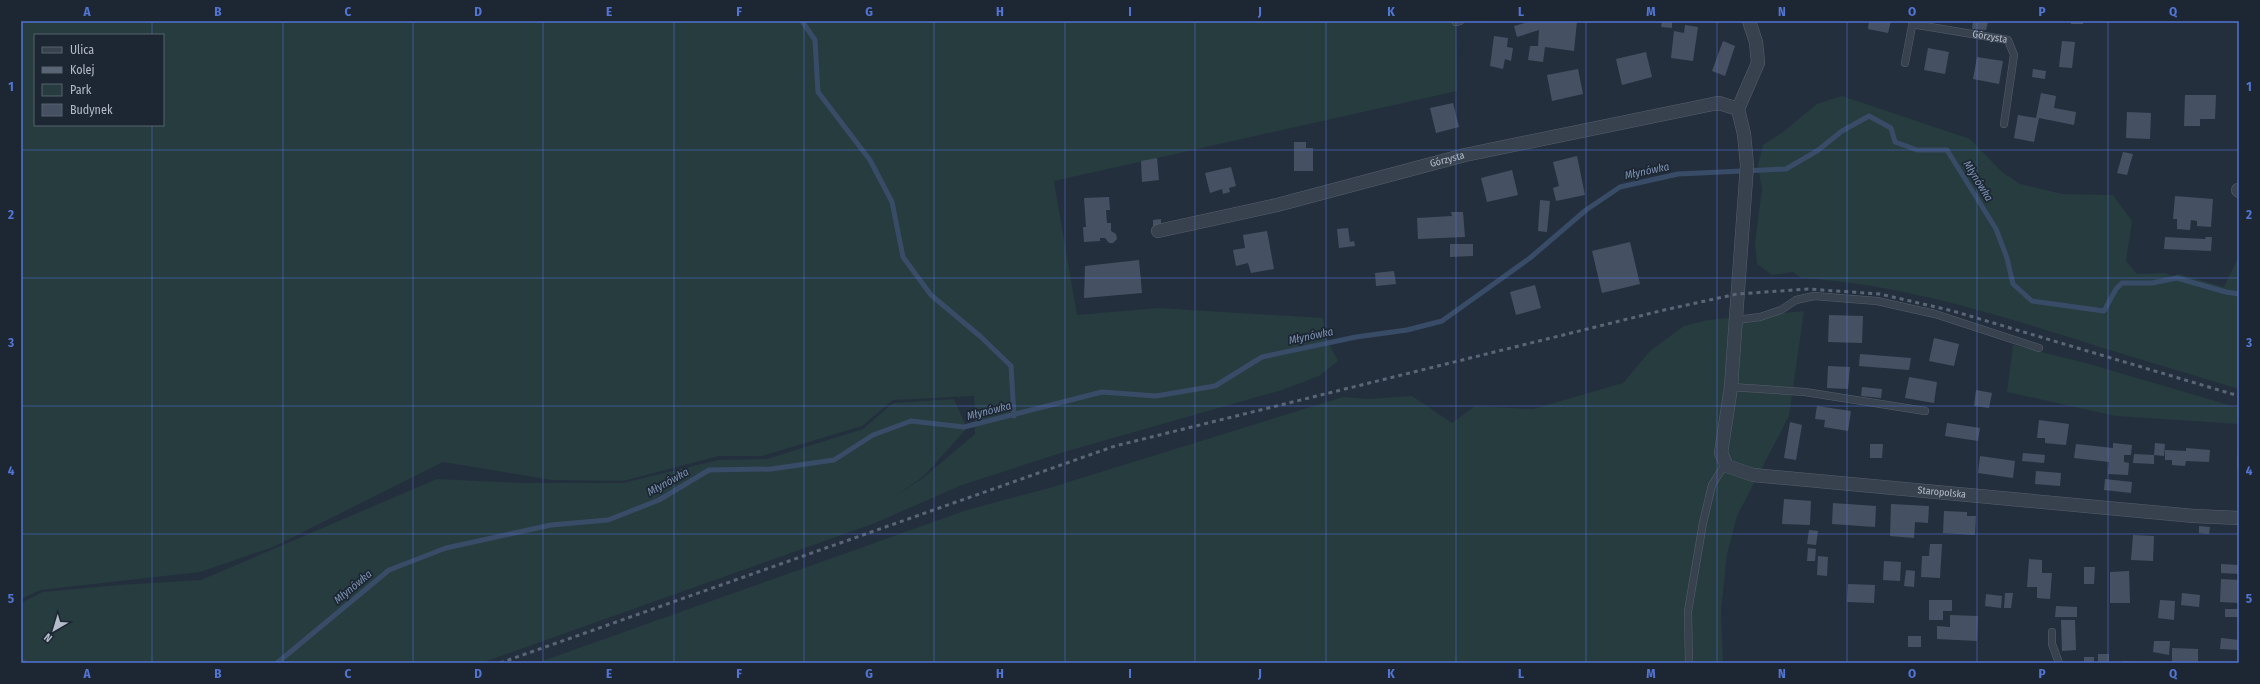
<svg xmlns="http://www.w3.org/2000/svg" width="2260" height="684" viewBox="0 0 2260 684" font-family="'Fira Sans Condensed',sans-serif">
	<rect width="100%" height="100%" fill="#242f3e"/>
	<g fill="#263c3f" fill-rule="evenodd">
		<path d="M21,21H1456L1457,91L1054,181L1077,315L1158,308L1323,318L1325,336L1338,361L1319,376L1282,390L1064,452L962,485L875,523L481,663H21V603L43,592L119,585L201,580L437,479L523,483H623L718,460L767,459L863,429L893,403L954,399L967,428L924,476L895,496L923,478L975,434L974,396L893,400L862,426L762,456H719L623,481L552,480L443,462L273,547L200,572L40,590L21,599ZM35,35H163V125H35Z"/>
		<path d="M1842,96L1970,139L2002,172L2020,184L2062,194L2113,195L2132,221L2126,261L2137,274L2164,273L2173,276L2179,274L2224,287L2239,256V389C2194,375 2148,362 2103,348C2005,317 1904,284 1801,278L1793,272L1772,275L1757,264L1755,243L1762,189L1758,165L1763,145L1783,132L1817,104Z"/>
		<path d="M1804,311L1789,416L1737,516L1727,554L1721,611L1723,663H537L967,510L1049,488L1343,397L1368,399L1412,396L1452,423L1475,406L1533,409L1623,383L1650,351L1684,326L1708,320Z"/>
		<path d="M2013,345L2086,363L2239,408V424L2116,416L2007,392Z"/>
	</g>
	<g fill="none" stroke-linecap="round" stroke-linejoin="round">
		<g stroke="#394c67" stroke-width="5">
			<path d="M802,21L815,40L818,92L870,160L892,202L903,257L931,295L981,337L1011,366L1014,416"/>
			<path d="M21,663H25"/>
			<path d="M277,663L389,570L446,548L551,525L608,520L659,500L709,470L771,469L834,460L873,435L911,421L964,427L1102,392L1156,396L1215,386L1262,357L1356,337L1407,330L1442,321L1530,258L1586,210L1620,187L1678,174L1786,169L1817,151L1842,131L1869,116L1891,128L1895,142L1917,150H1947L1996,229L2007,258L2013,284L2032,301L2104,311L2116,289L2122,283H2152L2177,278L2226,292L2239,294"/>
		</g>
	</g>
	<g fill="#455162">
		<path d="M1532,21H1577L1574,51L1545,47L1543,62L1528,60L1530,46H1538L1539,30L1517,37L1514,26Z"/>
		<path d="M1662,21H1672V28L1661,27Z"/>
		<path d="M1869,21H1891L1888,33L1868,29Z"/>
		<path d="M1973,21L1988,22L1986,30L1972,29Z"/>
		<path d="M2071,21H2084L2083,24H2071Z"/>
		<path d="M1685,25L1698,27L1693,61L1671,58L1674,31L1684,33Z"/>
		<path d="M1494,36L1508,38L1507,47L1513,48L1511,61L1505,59L1503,69L1490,66Z"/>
		<path d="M1723,41L1735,46L1725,76L1712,71Z"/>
		<path d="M2062,41L2075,42L2072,68L2059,67Z"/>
		<path d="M1928,48L1949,52L1945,74L1924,70Z"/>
		<path d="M1646,52L1652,77L1622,85L1616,59Z"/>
		<path d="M1977,57L2003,61L1999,84L1973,79Z"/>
		<path d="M1578,69L1583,94L1552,101L1547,75Z"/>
		<path d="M2033,69L2046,71L2045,79L2032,77Z"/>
		<path d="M2041,93L2056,96L2054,108L2076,112L2074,125L2039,118L2034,142L2014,138L2018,115L2036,118Z"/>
		<path d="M2185,95H2216L2215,119H2200V126H2184Z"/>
		<path d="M1453,103L1459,127L1436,133L1430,108Z"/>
		<path d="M2127,112L2151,113L2150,139L2126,138Z"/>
		<path d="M1294,142H1306V148H1313V171H1294Z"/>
		<path d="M2123,152L2133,154L2127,175L2117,173Z"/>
		<path d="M1577,156L1585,195L1556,201L1553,188L1559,186L1553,162Z"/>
		<path d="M1157,158L1159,180L1142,182L1141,161Z"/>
		<path d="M1231,167L1236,186L1229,188L1230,192L1223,194L1222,189L1210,193L1205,173Z"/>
		<path d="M1512,170L1518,195L1487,202L1481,178Z"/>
		<path d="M2175,196L2213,199L2211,227L2197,226V221L2191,220L2190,230L2177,229V219H2173Z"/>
		<path d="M1109,197L1110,210H1106L1107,223H1111V231L1116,234L1117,239L1113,243H1109L1105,238H1100V241L1084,242L1083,227H1086L1084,198Z"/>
		<path d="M1540,200L1550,201L1547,232L1538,231Z"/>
		<path d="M1451,212H1463L1465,237L1418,239L1417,218L1452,216Z"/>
		<path d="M1161,219V225L1153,226V220Z"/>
		<path d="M1348,228L1350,242L1354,241L1355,246L1339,248L1337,229Z"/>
		<path d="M1267,231L1274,269L1251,273L1248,263L1236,266L1233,250L1245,248L1243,235Z"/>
		<path d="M2165,237L2205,239L2206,237H2212L2211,251L2164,249Z"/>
		<path d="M1630,242L1640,284L1602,293L1592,251Z"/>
		<path d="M1450,244H1473V256L1450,257Z"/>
		<path d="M1139,260L1142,293L1084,298L1085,266Z"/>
		<path d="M1394,271L1396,284L1376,286L1375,273Z"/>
		<path d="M1535,285L1541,308L1516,315L1510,292Z"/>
		<path d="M1829,315L1863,316L1862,343L1828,342Z"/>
		<path d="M1934,338L1959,344L1954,366L1929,361Z"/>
		<path d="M1860,354L1911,358L1909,370L1859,366Z"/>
		<path d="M1828,366L1850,367L1848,389L1827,388Z"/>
		<path d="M1909,377L1937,382L1934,403L1905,398Z"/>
		<path d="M1862,387L1882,389L1881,398L1861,396Z"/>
		<path d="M1976,390L1992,393L1989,408L1974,406Z"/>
		<path d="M1817,406L1851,411L1848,431L1824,427L1825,420L1815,419Z"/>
		<path d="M2039,420L2069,424L2066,445L2045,443V438H2037Z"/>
		<path d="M1790,422L1802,425L1796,460L1784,458Z"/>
		<path d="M1947,423L1980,428L1978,441L1945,436Z"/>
		<path d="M2113,443L2132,445L2131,455H2124V462L2129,463L2128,475L2108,474L2109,462L2074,458L2076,444L2113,448Z"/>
		<path d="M2155,443L2165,444L2164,456L2154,455V464L2133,463L2134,454L2154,455Z"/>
		<path d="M1870,444H1883L1882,458H1870Z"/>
		<path d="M2186,448L2210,450L2209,462L2186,461L2185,466L2172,465V460H2165V450L2186,451Z"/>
		<path d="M2238,450H2239V469L2237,468Z"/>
		<path d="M2023,453L2045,455L2044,463L2022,461Z"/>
		<path d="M1980,456L2015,461L2013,478L1978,473Z"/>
		<path d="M2036,471L2061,473L2060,486L2035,484Z"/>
		<path d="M2105,479L2132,482L2131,493L2104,490Z"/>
		<path d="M1784,499L1811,501L1810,525L1782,524Z"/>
		<path d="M1833,503L1876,506L1875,527L1832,524Z"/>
		<path d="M1891,504L1929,506L1928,523L1915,522L1914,538L1890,536Z"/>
		<path d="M1944,511L1967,512V516H1976L1975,535L1943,533Z"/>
		<path d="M2199,526L2210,527L2209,534L2199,533Z"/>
		<path d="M1809,530L1818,531L1816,545L1807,544Z"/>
		<path d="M2133,535L2154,536L2153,561L2131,560Z"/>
		<path d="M1930,544H1942L1940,578L1921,577L1922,556H1929Z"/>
		<path d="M1808,548L1816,549L1815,561H1807Z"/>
		<path d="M1818,556L1828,557L1827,576L1817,575Z"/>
		<path d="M2029,559L2042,560V573H2052L2050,599L2037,598V587H2027Z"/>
		<path d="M1884,561L1901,562L1900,581L1883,580Z"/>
		<path d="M2221,564L2239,565V574L2221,573Z"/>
		<path d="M2084,567H2095L2094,584H2084Z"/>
		<path d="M1906,570L1915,571L1914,587L1904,586Z"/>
		<path d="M2129,571L2130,603H2110V572Z"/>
		<path d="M2221,579L2239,580V603L2220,602Z"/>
		<path d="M1848,584L1875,585L1874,603L1847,602Z"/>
		<path d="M2005,593H2013L2011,608H2004Z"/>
		<path d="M2182,593L2200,595L2199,607L2181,605Z"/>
		<path d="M1986,594L2002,596L2001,608L1985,606Z"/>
		<path d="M1929,600H1952V611H1943V620H1929Z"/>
		<path d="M2160,600L2175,601L2174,620L2158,618Z"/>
		<path d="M2056,606L2077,607V617H2055Z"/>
		<rect x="2225" y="609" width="14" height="8"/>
		<path d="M1950,615L1978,616L1977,641L1937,639V626L1950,627Z"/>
		<path d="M2061,620H2075L2076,650L2062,651Z"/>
		<rect x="1908" y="636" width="13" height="11"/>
		<path d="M2221,638L2239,640V650L2220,649Z"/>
		<path d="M2154,641H2170L2169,655L2153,652Z"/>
		<path d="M2172,648L2198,649V663H2172Z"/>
		<rect x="2098" y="654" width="11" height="9"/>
		<rect x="2084" y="657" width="10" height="6"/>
		<path d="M2123,661L2144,662V663H2123Z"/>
	</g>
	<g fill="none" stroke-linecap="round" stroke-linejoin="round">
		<defs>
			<g id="lane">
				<path d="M1456,22L1460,21"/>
				<path id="s1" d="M1912,24L2008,40L2014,55L2004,124"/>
				<path d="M1905,63L1913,21"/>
				<path d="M1736,320L1760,317L1781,310L1796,300L1814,296L1877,301L1935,314L2039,348"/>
				<path d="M1731,387L1805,392L1925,411"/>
				<path d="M2052,632V644L2059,663"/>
				<path d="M1689,663L1688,611L1703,523L1712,485L1725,464"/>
			</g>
			<g id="street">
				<path id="s2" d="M1749,21L1756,42L1758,63L1738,109L1744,134L1747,165L1731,387L1721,453L1727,466L1753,475L2194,516L2239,518"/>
				<path d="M2238,190L2239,191"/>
				<path id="s3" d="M1158,231L1277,205L1465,155L1713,104L1719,103L1738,109"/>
			</g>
		</defs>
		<use href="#lane" stroke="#565f6c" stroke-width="8"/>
		<use href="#street" stroke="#565f6c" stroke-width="14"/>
		<use href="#lane" stroke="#38414e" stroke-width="7"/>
		<use href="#street" stroke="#38414e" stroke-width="13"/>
		<path stroke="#5a6575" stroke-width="3" stroke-dasharray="4 4" stroke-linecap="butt" d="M500,663L1115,446L1664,310L1737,294L1808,289L1880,294L1953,311L2239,396"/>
	</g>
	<path fill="none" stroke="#5274d3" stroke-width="1" stroke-opacity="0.55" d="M152,21V35M283,21V663M413,21V663M543,21V663M674,21V663M804,21V663M934,21V663M1065,21V663M1195,21V663M1326,21V663M1456,21V663M1586,21V663M1717,21V663M1847,21V663M1977,21V663M2108,21V663M152,125V663M21,150H2239M21,278H2239M21,406H2239M21,534H2239"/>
	<g text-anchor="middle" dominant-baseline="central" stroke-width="3.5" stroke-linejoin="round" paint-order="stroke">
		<g font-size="10" fill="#b4bcc9" stroke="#1d2633">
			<text stroke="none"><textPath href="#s1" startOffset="79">Górzysta</textPath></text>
			<text stroke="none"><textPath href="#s3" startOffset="298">Górzysta</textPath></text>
			<text stroke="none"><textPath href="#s2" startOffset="671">Staropolska</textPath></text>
		</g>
		<g font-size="11" font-style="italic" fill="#7c92b1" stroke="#1d2633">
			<text transform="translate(1647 171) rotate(-12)">Młynówka</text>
			<text transform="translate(1978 181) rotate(58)">Młynówka</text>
			<text transform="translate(1311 336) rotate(-12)">Młynówka</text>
			<text transform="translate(989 411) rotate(-14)">Młynówka</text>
			<text transform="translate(668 482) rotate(-29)">Młynówka</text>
			<text transform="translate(353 587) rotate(-40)">Młynówka</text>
		</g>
	</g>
	<rect width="2260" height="684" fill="none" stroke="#1d2633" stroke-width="44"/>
	<rect x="34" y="34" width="130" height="92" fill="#1d2633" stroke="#59626f"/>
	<rect x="42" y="47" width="20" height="6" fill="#38414e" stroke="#59626f"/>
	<text x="70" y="54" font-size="12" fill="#b4bcc9">Ulica</text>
	<rect x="42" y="67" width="20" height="6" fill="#5a6575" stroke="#59626f"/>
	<text x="70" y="74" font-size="12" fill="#b4bcc9">Kolej</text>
	<rect x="42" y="84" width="20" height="12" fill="#263c3f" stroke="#59626f"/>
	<text x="70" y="94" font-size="12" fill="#b4bcc9">Park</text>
	<rect x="42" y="104" width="20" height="12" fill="#455162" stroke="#59626f"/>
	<text x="70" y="114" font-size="12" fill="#b4bcc9">Budynek</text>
	<g transform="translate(54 630) rotate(218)" stroke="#1d2633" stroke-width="3" paint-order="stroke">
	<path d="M0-3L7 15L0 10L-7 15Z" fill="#b4bcc9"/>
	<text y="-6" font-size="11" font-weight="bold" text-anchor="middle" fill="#b4bcc9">N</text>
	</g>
	<rect x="22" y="22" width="2216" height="640" fill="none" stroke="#5274d3" stroke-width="1.5"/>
	<g font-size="13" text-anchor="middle" font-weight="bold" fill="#5274d3">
		<text x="87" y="16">A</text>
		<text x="218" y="16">B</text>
		<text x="348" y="16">C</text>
		<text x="478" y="16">D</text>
		<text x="609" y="16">E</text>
		<text x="739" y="16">F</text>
		<text x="869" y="16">G</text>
		<text x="1000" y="16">H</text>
		<text x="1130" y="16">I</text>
		<text x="1260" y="16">J</text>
		<text x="1391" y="16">K</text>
		<text x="1521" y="16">L</text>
		<text x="1651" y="16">M</text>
		<text x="1782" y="16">N</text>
		<text x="1912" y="16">O</text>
		<text x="2042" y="16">P</text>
		<text x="2173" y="16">Q</text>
		<text x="11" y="91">1</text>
		<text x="2249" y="91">1</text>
		<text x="11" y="219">2</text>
		<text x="2249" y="219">2</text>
		<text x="11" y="347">3</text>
		<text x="2249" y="347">3</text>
		<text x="11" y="475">4</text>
		<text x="2249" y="475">4</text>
		<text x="11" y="603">5</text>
		<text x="2249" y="603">5</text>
		<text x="87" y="678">A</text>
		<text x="218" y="678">B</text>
		<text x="348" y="678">C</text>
		<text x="478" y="678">D</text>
		<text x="609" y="678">E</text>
		<text x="739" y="678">F</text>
		<text x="869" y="678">G</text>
		<text x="1000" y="678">H</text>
		<text x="1130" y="678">I</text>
		<text x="1260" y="678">J</text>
		<text x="1391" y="678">K</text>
		<text x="1521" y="678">L</text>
		<text x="1651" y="678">M</text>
		<text x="1782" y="678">N</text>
		<text x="1912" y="678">O</text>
		<text x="2042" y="678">P</text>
		<text x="2173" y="678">Q</text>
	</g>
</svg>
